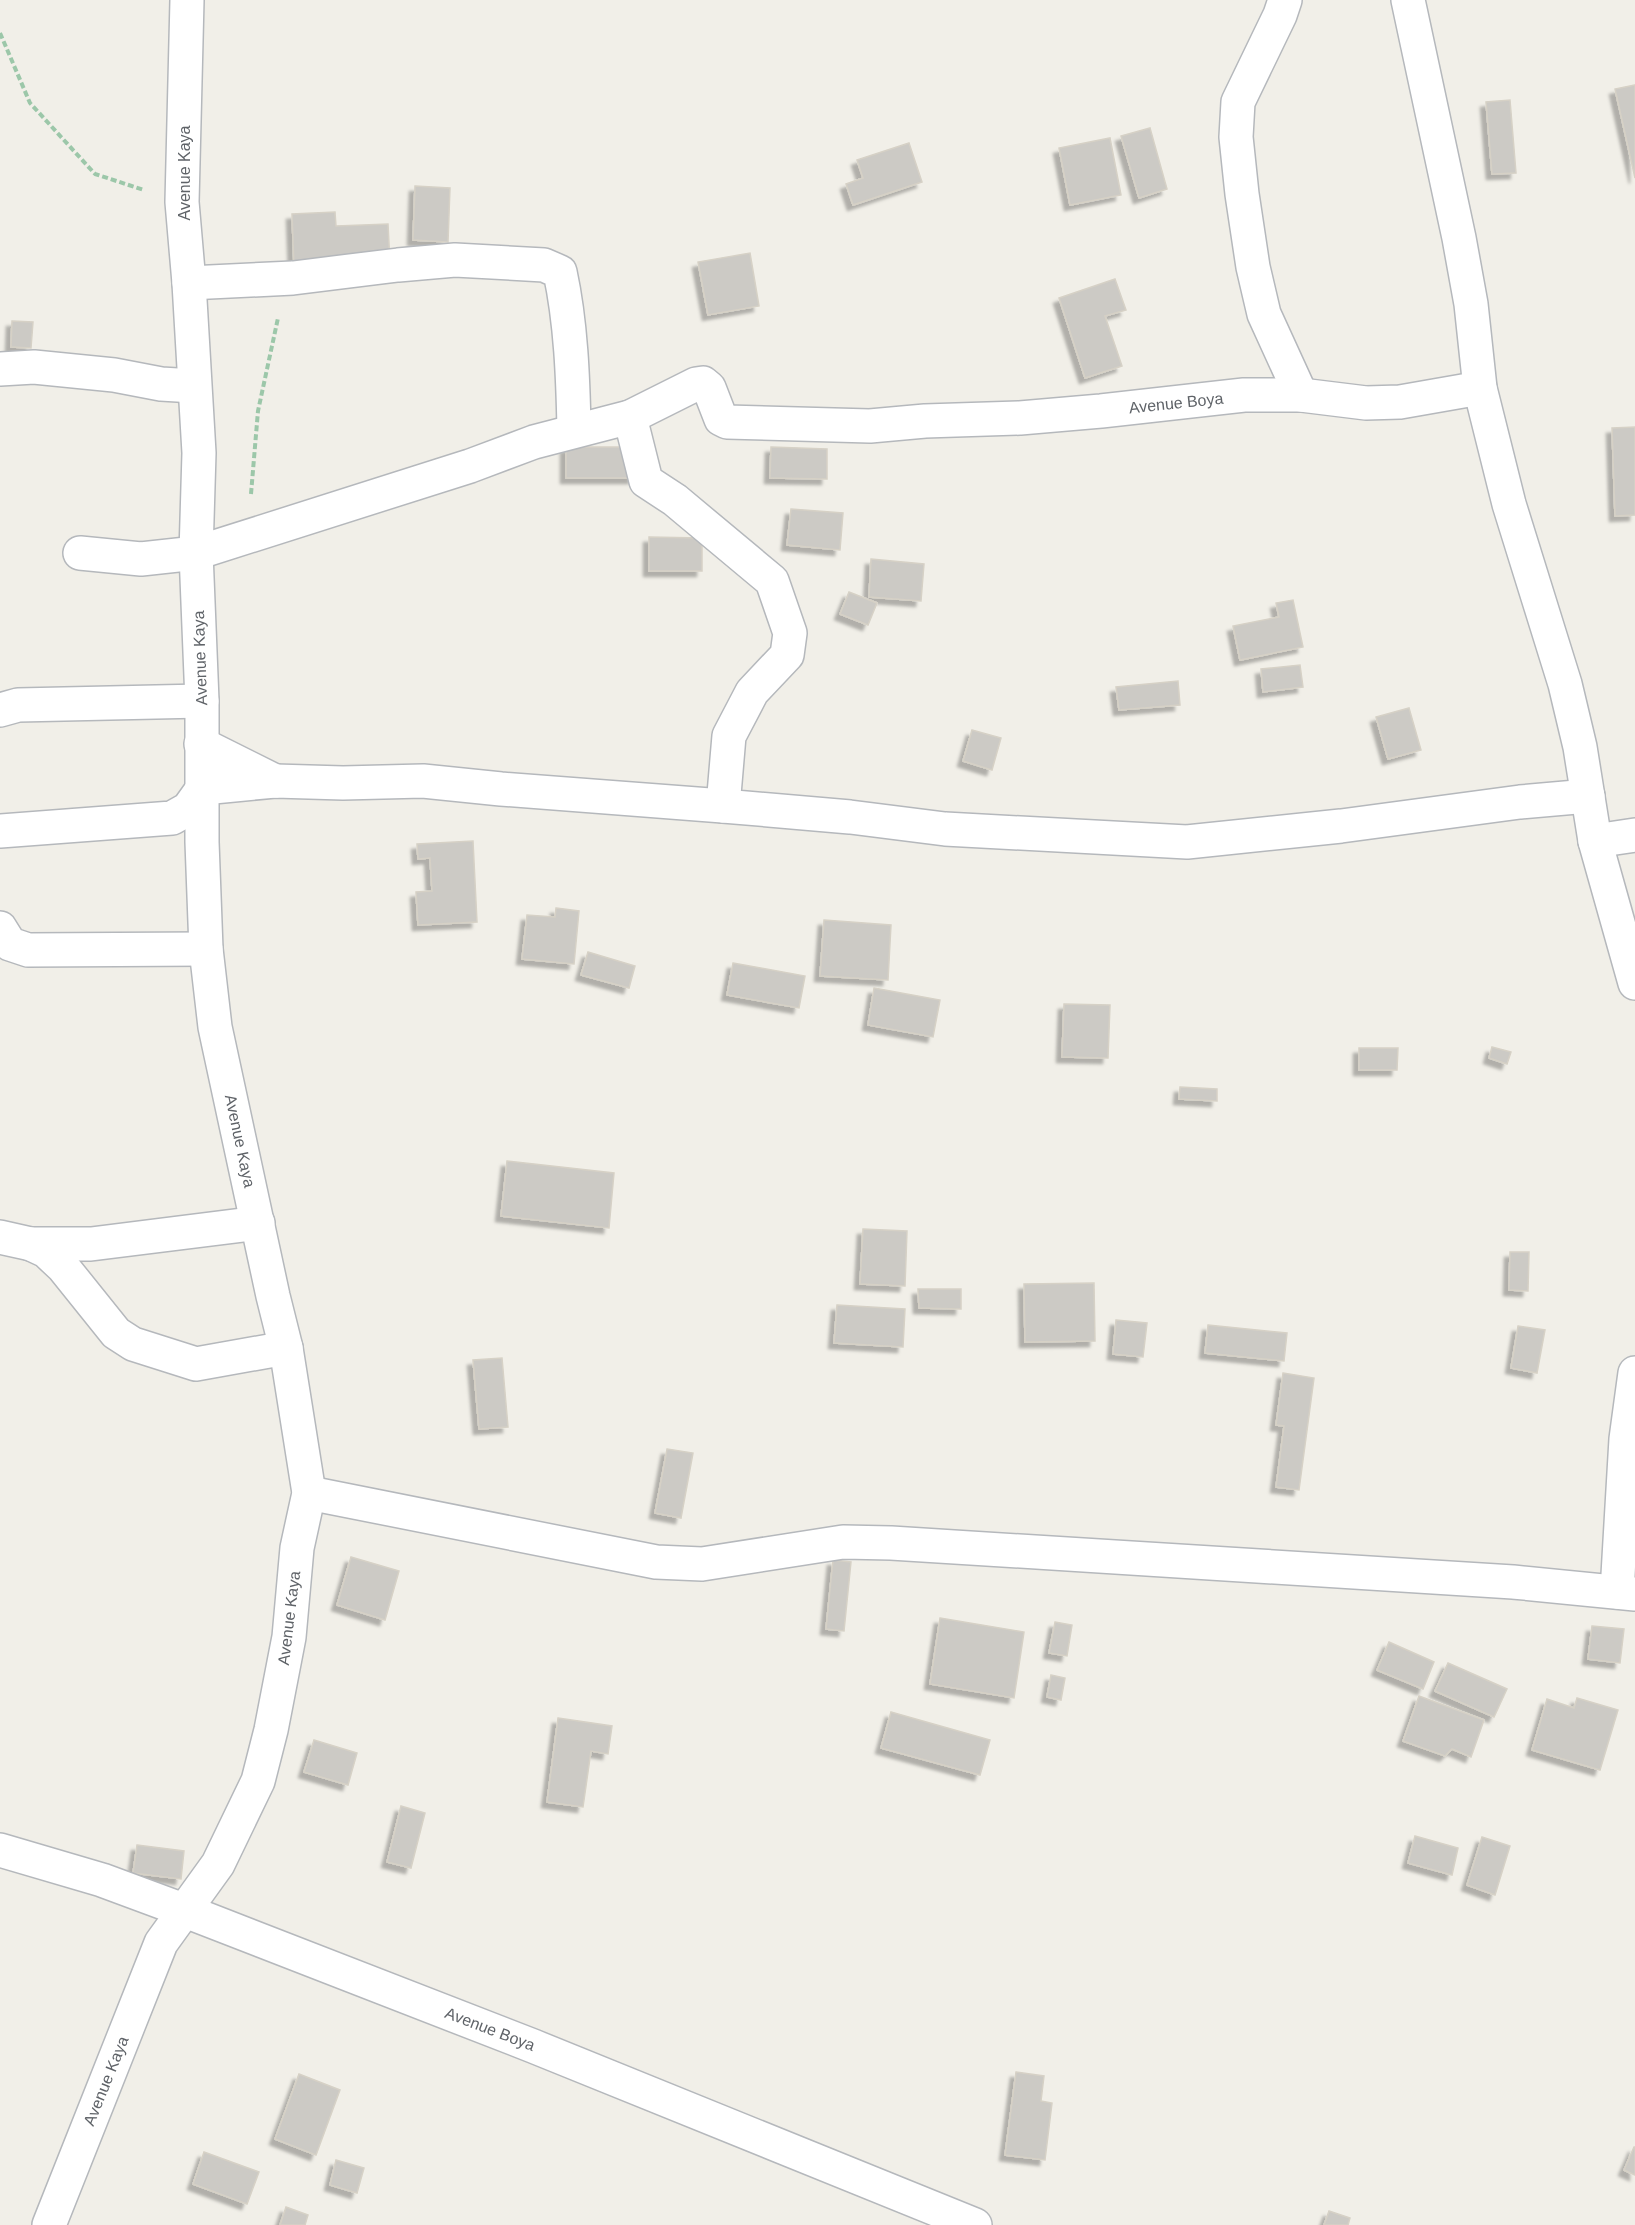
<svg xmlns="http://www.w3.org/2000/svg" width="1635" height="2225" viewBox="0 0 1635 2225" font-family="Helvetica,sans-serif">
	<defs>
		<filter id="shadow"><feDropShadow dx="-5.5" dy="5.5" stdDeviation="1.5" flood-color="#0004"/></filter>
	</defs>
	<rect width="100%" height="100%" fill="#f1efe8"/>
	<g fill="#cccac5" stroke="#d6d1c6" stroke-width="1.5" filter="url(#shadow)">
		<path d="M1635,85V178L1615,89Z"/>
		<path d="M1510,100L1516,173L1492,174L1486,102Z"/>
		<path d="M1150,128L1167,189L1139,198L1121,136Z"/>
		<path d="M1110,138L1121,195L1070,205L1059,148Z"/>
		<path d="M909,143L922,182L853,205L846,184L863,178L857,160Z"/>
		<path d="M415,186L450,188L448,242L413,240Z"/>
		<path d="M335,212L336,226L388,224L390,263L294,267L292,214Z"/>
		<path d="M750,253L759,306L708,315L698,262Z"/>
		<path d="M1115,279L1126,310L1105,316L1122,366L1085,378L1059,298Z"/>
		<path d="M12,321L33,322L31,348L11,347Z"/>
		<path d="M1635,427V515L1615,516L1612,428Z"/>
		<path d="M566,447H633L634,478H566Z"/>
		<path d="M771,447L827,449V479L770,478Z"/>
		<path d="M791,509L843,513L840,550L787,545Z"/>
		<path d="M649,537L702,538V571H649Z"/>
		<path d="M871,559L924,564L921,601L869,597Z"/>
		<path d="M849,592L877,603L868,625L840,614Z"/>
		<path d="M1293,600L1303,647L1240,660L1233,626L1279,617L1276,603Z"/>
		<path d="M1300,665L1303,687L1263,692L1261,669Z"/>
		<path d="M1178,681L1180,705L1119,710L1116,687Z"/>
		<path d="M1409,708L1421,750L1388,759L1376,717Z"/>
		<path d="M972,730L1001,738L992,770L963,761Z"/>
		<path d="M473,841L477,922L418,925L416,892L432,891L430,858L418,859L417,844Z"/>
		<path d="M556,908L579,911L574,964L522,959L527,915L555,917Z"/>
		<path d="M824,920L891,925L888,980L820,976Z"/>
		<path d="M588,952L635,966L629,988L581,975Z"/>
		<path d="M733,963L805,976L799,1008L727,995Z"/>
		<path d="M874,988L940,1000L933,1037L868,1025Z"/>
		<path d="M1064,1004L1110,1005L1108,1058L1062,1057Z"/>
		<path d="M1492,1047L1511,1052L1507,1064L1489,1058Z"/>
		<path d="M1359,1048H1398L1397,1070H1359Z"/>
		<path d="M1180,1087L1217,1089V1101L1179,1099Z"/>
		<path d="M507,1161L614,1173L609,1228L501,1216Z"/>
		<path d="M863,1229L907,1231L905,1286L860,1284Z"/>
		<path d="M1510,1252H1529L1528,1291L1509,1290Z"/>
		<path d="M1094,1283L1095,1341L1025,1342L1024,1284Z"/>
		<path d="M918,1289H961V1309L919,1308Z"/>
		<path d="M837,1305L905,1309L903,1347L834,1343Z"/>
		<path d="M1116,1320L1147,1323L1143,1357L1113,1354Z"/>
		<path d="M1208,1325L1287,1333L1284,1361L1205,1353Z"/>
		<path d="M1518,1326L1545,1330L1537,1373L1511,1368Z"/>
		<path d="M502,1358L508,1427L479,1429L473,1360Z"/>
		<path d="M1283,1373L1314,1378L1299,1490L1276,1487L1284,1426L1276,1425Z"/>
		<path d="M667,1449L693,1453L681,1518L655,1513Z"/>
		<path d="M351,1557L399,1571L385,1620L337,1605Z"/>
		<path d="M833,1560L851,1562L844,1631L826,1629Z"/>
		<path d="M940,1618L1024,1632L1014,1698L930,1684Z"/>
		<path d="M1055,1622L1072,1625L1067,1656L1049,1653Z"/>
		<path d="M1592,1626L1624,1629L1620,1663L1588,1659Z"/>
		<path d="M1389,1642L1434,1662L1423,1689L1377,1670Z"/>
		<path d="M1448,1663L1507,1689L1494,1717L1435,1691Z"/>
		<path d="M1051,1675L1065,1678L1061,1700L1047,1697Z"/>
		<path d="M1419,1696L1484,1720L1471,1757L1452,1749L1445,1756L1403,1741Z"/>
		<path d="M1577,1698L1618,1710L1600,1770L1532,1750L1547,1699L1574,1708Z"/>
		<path d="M891,1712L990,1740L980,1775L881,1748Z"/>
		<path d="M558,1718L612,1726L608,1754L591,1751L583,1807L547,1802Z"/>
		<path d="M314,1740L357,1753L348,1785L304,1772Z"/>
		<path d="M401,1806L425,1813L411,1868L387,1862Z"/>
		<path d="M1415,1836L1458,1848L1452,1875L1408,1863Z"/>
		<path d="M1482,1837L1510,1846L1495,1895L1467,1885Z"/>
		<path d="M137,1845L184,1851L181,1879L133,1873Z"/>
		<path d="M1016,2072L1044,2076L1041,2101L1052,2103L1045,2160L1005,2155Z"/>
		<path d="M299,2074L340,2090L316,2155L275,2139Z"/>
		<path d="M1634,2147H1635V2175L1624,2170Z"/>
		<path d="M204,2152L259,2172L247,2204L193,2184Z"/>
		<path d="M336,2160L364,2168L357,2193L330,2185Z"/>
		<path d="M286,2207L308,2215L305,2225H280Z"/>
		<path d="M1329,2211L1350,2218L1348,2225H1324Z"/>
	</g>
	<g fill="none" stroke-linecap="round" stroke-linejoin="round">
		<defs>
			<g id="street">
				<path d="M1285,0L1280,15L1238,102L1236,137L1242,194L1253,267L1264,314L1301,395"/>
				<path d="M1408,0L1459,238L1471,304L1480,388L1509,504L1565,684L1580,747L1595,841L1635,983"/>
				<path d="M189,283L293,278L398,265L455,260L544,265L560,272C571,323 573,378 574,430"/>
				<path d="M0,369L34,367L114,375L161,384L194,386"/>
				<path d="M630,417L646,481L675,500L772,581L790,633L787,655L752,692L729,736L723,806L850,817L945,829L1187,842L1341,826L1520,802L1588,796"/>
				<path d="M80,553L141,559L196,553L470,466L534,442L630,417L696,384L703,383L709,388L721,419L727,422L870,426L925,421L1020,418L1101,411L1244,395H1301L1366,403L1400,402L1480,388"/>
				<path d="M0,710L18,705L202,701"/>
				<path d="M201,744L275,781"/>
				<path d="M0,831L172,818L188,809L203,788L275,781L343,783L423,781L501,789L723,806"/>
				<path d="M1595,841L1635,835"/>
				<path d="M0,928L10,944L28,950L206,949"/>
				<path d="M0,1237L31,1244L46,1251L63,1267L116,1333L133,1344L196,1364L286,1348"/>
				<path d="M31,1244H91L258,1223"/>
				<path d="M309,1493L656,1562L702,1564L843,1542L891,1543L1513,1582L1635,1594"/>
				<path d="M1617,1592L1626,1439L1635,1373"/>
				<path d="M0,1850L102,1880L183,1910L533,2046L975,2225"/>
				<path d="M49,2225L161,1943L218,1864L258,1781L271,1730L289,1637L297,1548L309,1493L286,1348L273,1296L215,1027L206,949L202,842V701L196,553L199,453L189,283L182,202L187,0"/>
			</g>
		</defs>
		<use href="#street" stroke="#b5b8bc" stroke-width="36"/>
		<g stroke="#9cc7a9" stroke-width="4" stroke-dasharray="6 3" stroke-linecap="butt">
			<path d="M0,33L30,103L95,174L144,190"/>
			<path d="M251,494L258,411L278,318"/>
		</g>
		<use href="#street" stroke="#fff" stroke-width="33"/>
	</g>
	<g text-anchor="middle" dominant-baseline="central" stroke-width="4.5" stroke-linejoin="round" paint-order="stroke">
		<g font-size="16" fill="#5f6368" stroke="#fff">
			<text transform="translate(184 173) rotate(-90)">Avenue Kaya</text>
			<text transform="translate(1176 403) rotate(-6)">Avenue Boya</text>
			<text transform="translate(200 658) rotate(-92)">Avenue Kaya</text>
			<text transform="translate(240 1141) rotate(78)">Avenue Kaya</text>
			<text transform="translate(289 1618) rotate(-83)">Avenue Kaya</text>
			<text transform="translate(490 2029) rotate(21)">Avenue Boya</text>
			<text transform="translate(106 2081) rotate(-68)">Avenue Kaya</text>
		</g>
	</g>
</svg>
